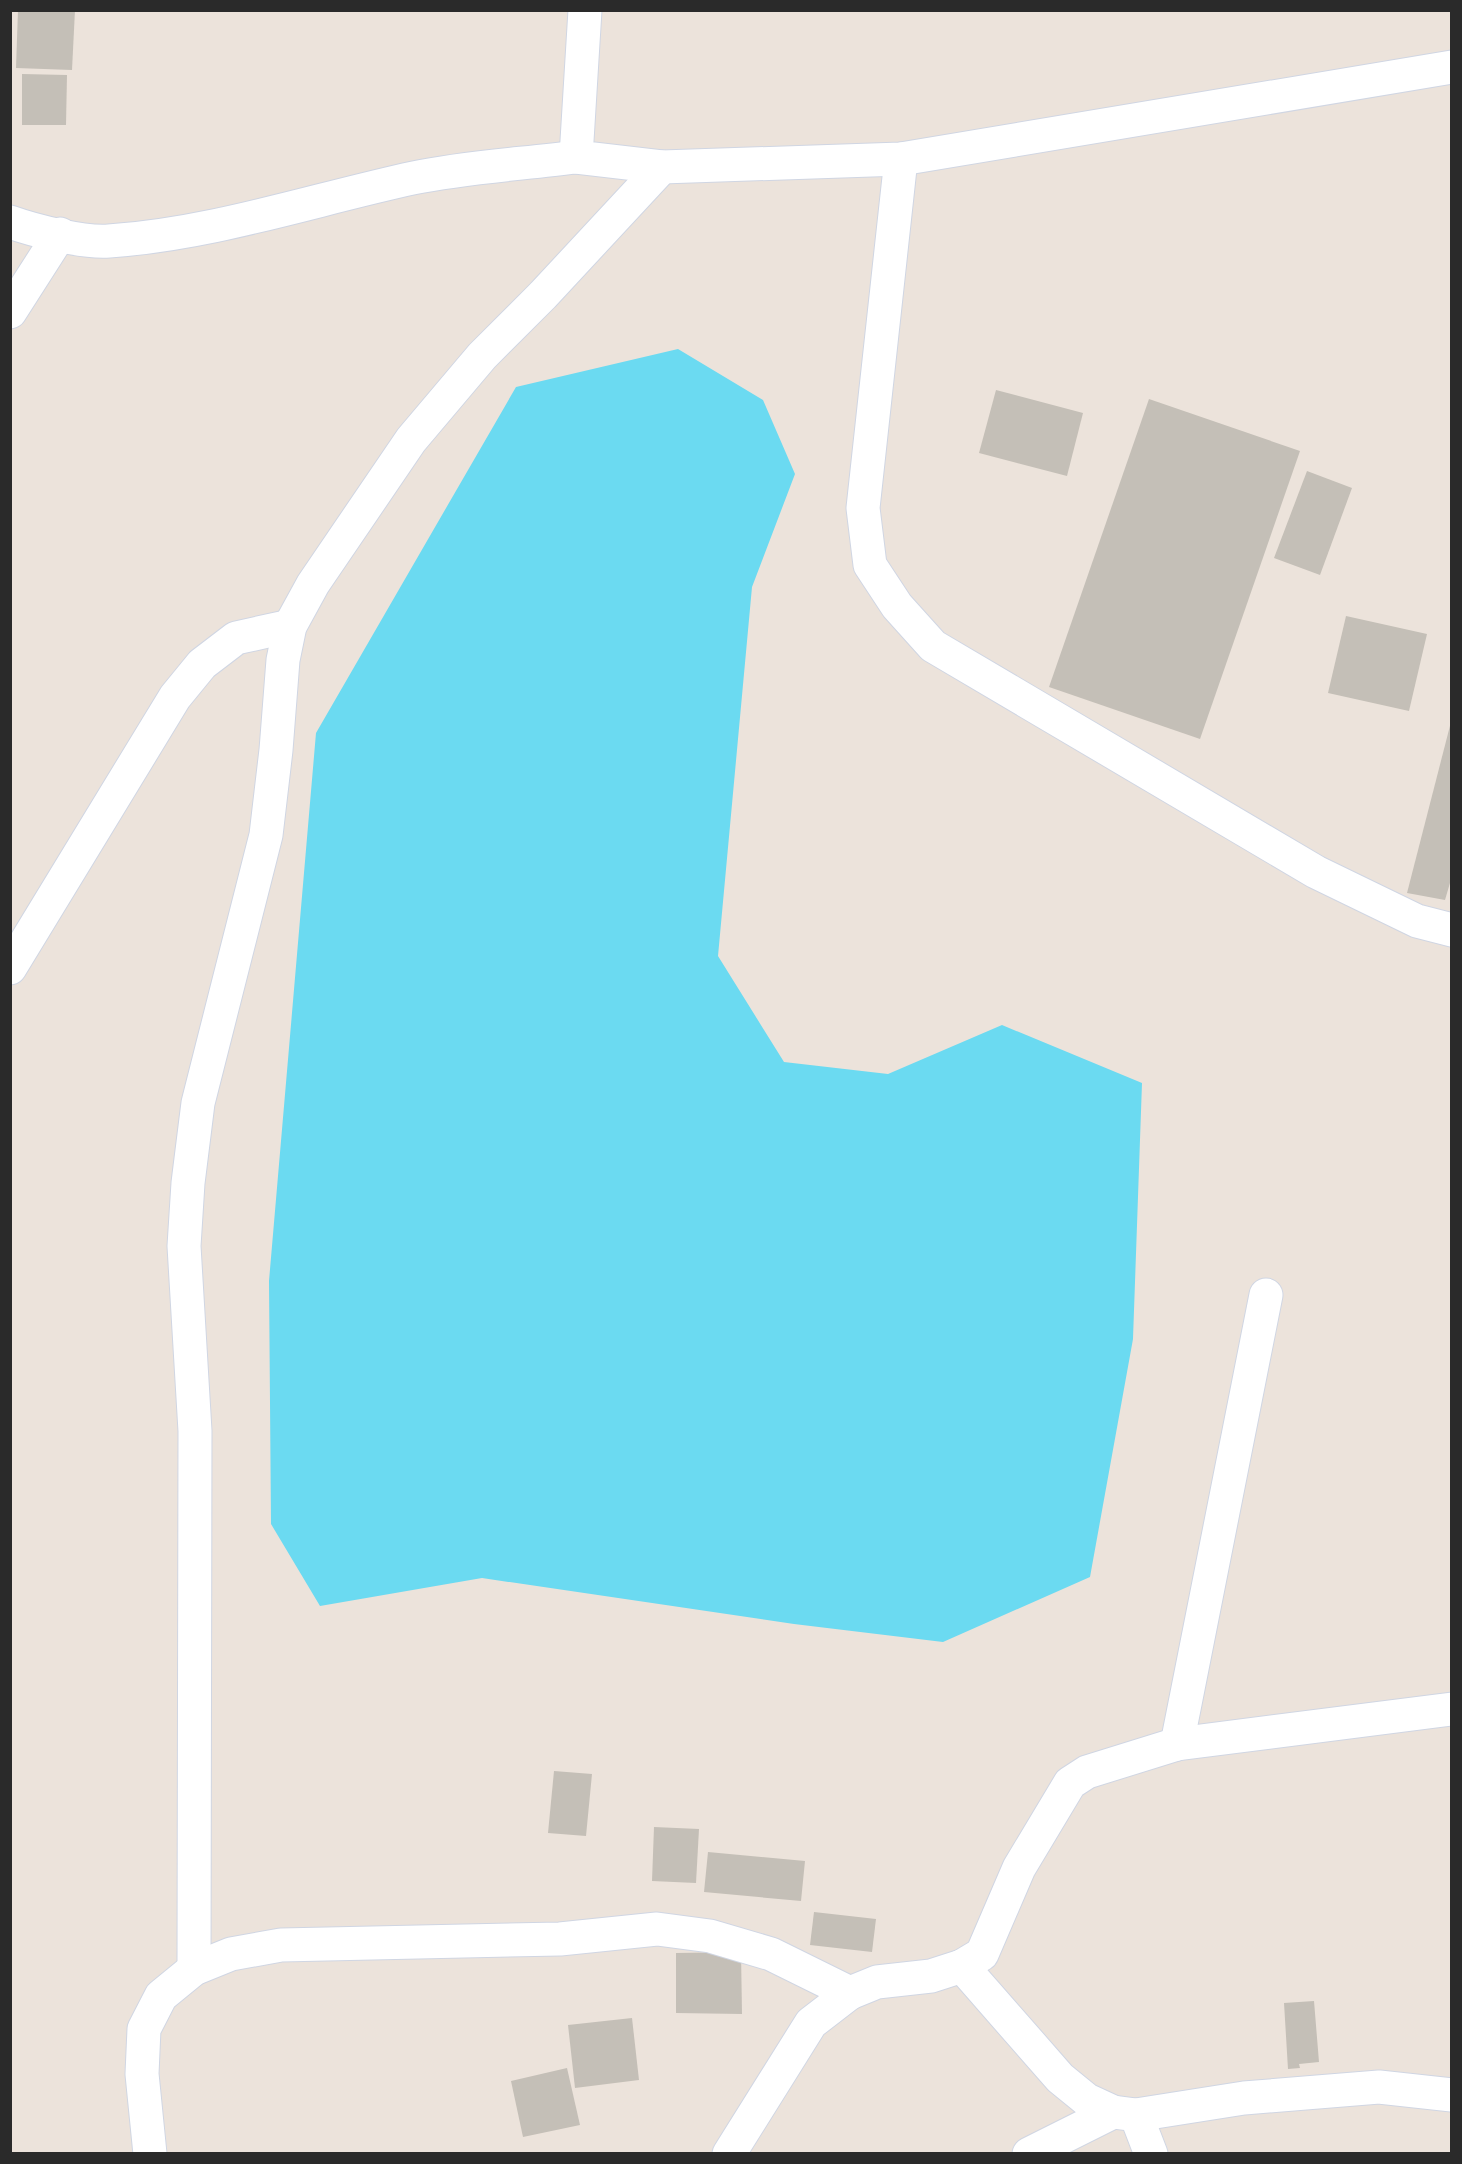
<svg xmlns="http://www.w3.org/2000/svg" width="1462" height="2164" viewBox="0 0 1462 2164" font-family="Figtree,sans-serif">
	<rect width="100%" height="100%" fill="#ece3db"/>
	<path fill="#6bdaf1" d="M678,349L763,400L795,474L752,587L718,956L784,1062L888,1074L1002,1025L1142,1083L1133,1339L1090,1577L943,1642L794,1624L482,1578L320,1606L271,1524L269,1281L316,733L516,387Z"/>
	<g fill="#c4bfb7">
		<path d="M18,10H75L72,70L16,68Z"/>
		<path d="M22,74L67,75L66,125H22Z"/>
		<path d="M996,390L1083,413L1067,476L979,453Z"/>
		<path d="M1149,399L1300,451L1200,739L1049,687Z"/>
		<path d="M1307,471L1352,488L1320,575L1274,558Z"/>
		<path d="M1346,616L1427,634L1409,711L1328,693Z"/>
		<path d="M1452,718V876L1445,900L1407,893Z"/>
		<path d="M554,1771L592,1774L586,1836L548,1833Z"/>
		<path d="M654,1827L699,1829L696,1883L652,1881Z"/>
		<path d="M708,1852L805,1861L801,1901L704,1892Z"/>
		<path d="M814,1912L876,1919L872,1952L810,1945Z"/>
		<path d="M741,1952L742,2014L676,2013V1953Z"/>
		<path d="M1314,2001L1319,2062L1299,2064L1300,2068L1288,2069L1284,2003Z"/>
		<path d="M632,2018L639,2080L575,2088L568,2025Z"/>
		<path d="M567,2068L580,2125L523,2137L511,2081Z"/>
	</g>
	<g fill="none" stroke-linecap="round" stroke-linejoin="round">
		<defs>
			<g id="minor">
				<path d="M585,10L576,157L662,167L901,159L1452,67"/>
				<path d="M901,159L863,508L870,565L897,606L933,646L1316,872L1417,921L1452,930"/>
				<path d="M10,222C35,231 84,243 109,241C212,234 312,200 413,178C465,167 522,164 576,157"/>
				<path d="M10,312L60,234"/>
				<path d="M10,968L175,697L202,664L236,638L290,626"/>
				<path d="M1177,1744L1266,1295"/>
				<path d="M962,1966L1060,2078L1087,2100L1113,2112L1136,2115L1244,2098L1379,2087L1452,2095"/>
				<path d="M194,1969L195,1431L184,1246L188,1183L198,1103L266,835L276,750L283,660L290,626L313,584L411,440L482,356L543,295L662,167"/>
				<path d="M1136,2115L1151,2154"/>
				<path d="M150,2154L142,2074L144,2029L161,1996L194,1969L231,1954L281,1945L560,1939L657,1929L710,1936L771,1954L850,1993"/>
				<path d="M729,2154L811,2023L850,1993L877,1982L931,1976L962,1966L982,1954L1019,1868L1070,1783L1087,1772L1177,1744L1452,1709"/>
				<path d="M1029,2154L1113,2112"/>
			</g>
		</defs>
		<use href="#minor" stroke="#d0d6e3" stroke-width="35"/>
		<use href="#minor" stroke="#fff" stroke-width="33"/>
	</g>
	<rect width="1462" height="2164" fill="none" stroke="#2a2a2a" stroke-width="24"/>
</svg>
